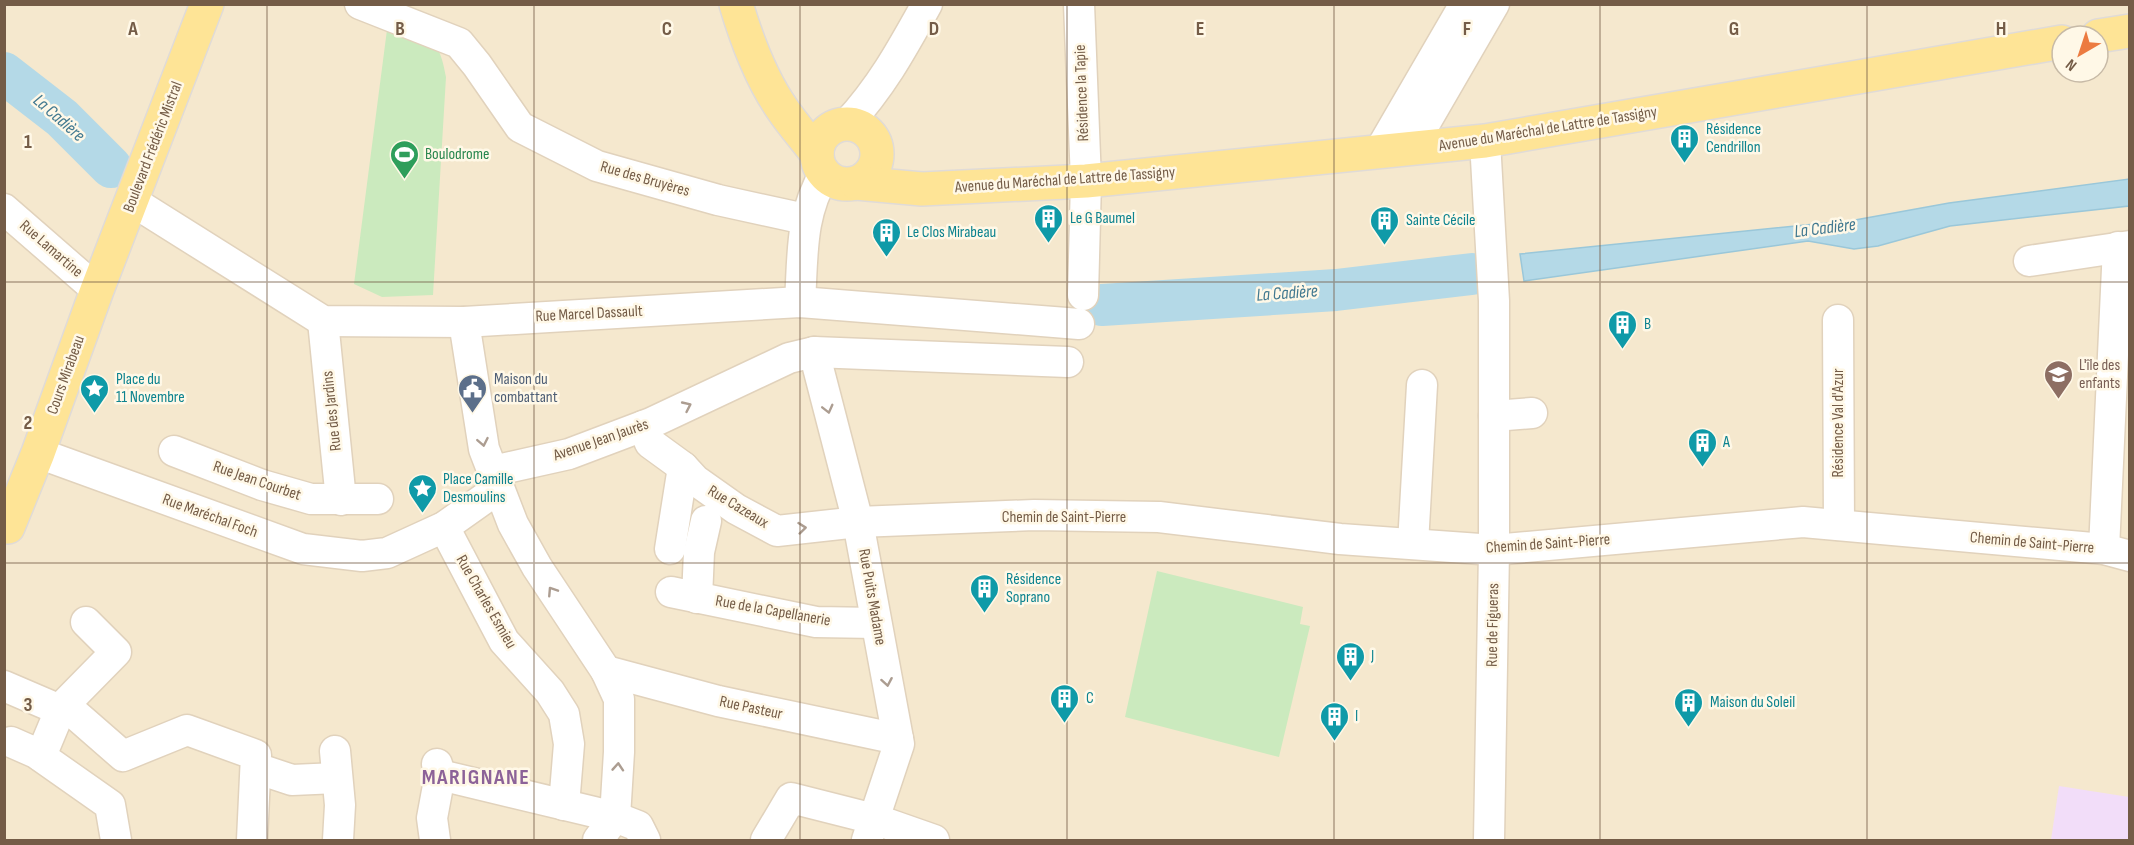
<svg xmlns="http://www.w3.org/2000/svg" width="2134" height="845" viewBox="0 0 2134 845" font-family="'Sofia Sans Condensed',sans-serif">
	<rect width="100%" height="100%" fill="#fdf5e0"/>
	<path fill="#f5e8ce" fill-rule="evenodd" d="M5,5H2129V840H5ZM2062,36H2098V72H2062Z"/>
	<path fill="#f2ddf9" d="M2059,786L2129,797V840H2051Z"/>
	<g fill="#cbeabe">
		<path d="M388,22C425,35 439,33 446,77L433,295L382,297L354,284Z"/>
		<path d="M1157,571L1303,607L1300,624L1310,626L1279,757L1125,717Z"/>
	</g>
	<path fill="#b4d9e7" stroke="#9ac7d9" stroke-width="1.5" d="M2129,179V206L1950,226L1878,246L1854,249L1808,241L1524,281L1520,254L1855,220L1949,203Z"/>
	<g fill="none" stroke-linecap="round" stroke-linejoin="round">
		<g stroke="#b4d9e7" stroke-width="42">
			<path d="M4,73L62,118L111,167"/>
			<path d="M1102,305L1336,290L1472,274"/>
		</g>
		<defs>
			<g id="minor">
				<path d="M360,4L459,43L477,65L520,127L597,166L718,200L805,219"/>
				<path d="M1079,4L1086,181L1083,295"/>
				<path d="M847,124C882,86 902,49 927,4"/>
				<path d="M1485,141L1494,301V550L1489,840"/>
				<path d="M1410,149L1494,4"/>
				<path d="M1379,152L1465,4"/>
				<path d="M132,201L323,321L464,322L800,302L1079,324"/>
				<path d="M4,209L97,290"/>
				<path d="M2029,261L2130,246"/>
				<path d="M800,302C803,254 800,215 825,173"/>
				<path d="M1838,320L1839,525"/>
				<path d="M323,321L341,500"/>
				<path d="M464,322L484,449L513,524L537,567L606,671L619,699V752L615,817L598,840"/>
				<path d="M814,352L858,522L899,744L867,840"/>
				<path d="M1494,416L1532,413"/>
				<path d="M643,426L650,443L683,467L695,480L736,509L777,531L858,522L1034,515L1159,517L1340,539L1494,550L1803,522L2104,549L2130,556"/>
				<path d="M174,451L262,485L311,499H378"/>
				<path d="M38,453L303,549L362,556L387,553L444,527L499,488"/>
				<path d="M493,471L569,454L651,423L789,358L814,352L1068,362"/>
				<path d="M444,527L504,641L550,692L564,714L569,744L564,805"/>
				<path d="M1413,544L1422,385"/>
				<path d="M670,549L683,467"/>
				<path d="M2104,549L2118,247"/>
				<path d="M671,592L816,622L876,623"/>
				<path d="M697,598L699,552L706,521"/>
				<path d="M606,671L718,701L898,739"/>
				<path d="M4,686L53,707L68,708L123,756L187,730L256,755L252,840"/>
				<path d="M11,742L36,753L110,805L116,840"/>
				<path d="M335,751L340,805L338,840"/>
				<path d="M41,756L61,708L116,652L86,622"/>
				<path d="M256,768L292,780L337,778"/>
				<path d="M440,775L615,817L638,826L645,840"/>
				<path d="M435,840L432,818L440,775L437,764"/>
				<path d="M766,840L791,798L874,819L934,840"/>
			</g>
			<g id="major">
				<path d="M736,4C747,41 761,79 783,110C793,125 806,139 817,154"/>
				<path d="M2098,36L2130,31"/>
				<circle cx="847" cy="154" r="30"/>
				<path d="M856,183L922,189L1086,181L1485,141L2062,42"/>
				<path d="M4,526L8,527L38,453L97,290L207,4"/>
			</g>
		</defs>
		<use href="#minor" stroke="#e1d2bc" stroke-width="33"/>
		<use href="#major" stroke="#e0dbd7" stroke-width="36"/>
		<use href="#minor" stroke="#fff" stroke-width="30"/>
		<use href="#major" stroke="#fee496" stroke-width="33"/>
	</g>
	<defs><path id="oneway-chevron" d="M-2-3.5L2.5 0L-2 3.5" fill="none" stroke-width="1.6" stroke-linecap="round" stroke-linejoin="round" transform="scale(1.5)"/></defs>
	<g stroke="#ac9d91">
		<use href="#oneway-chevron" transform="translate(687 406) rotate(-25)"/>
		<use href="#oneway-chevron" transform="translate(828 409) rotate(76)"/>
		<use href="#oneway-chevron" transform="translate(483 442) rotate(79)"/>
		<use href="#oneway-chevron" transform="translate(802 528) rotate(-6)"/>
		<use href="#oneway-chevron" transform="translate(552 591) rotate(-123)"/>
		<use href="#oneway-chevron" transform="translate(887 682) rotate(80)"/>
		<use href="#oneway-chevron" transform="translate(618 767) rotate(-86)"/>
	</g>
	<path fill="none" stroke="#745c47" stroke-width="1.5" stroke-opacity="0.55" d="M267,4V840M534,4V840M800,4V840M1067,4V840M1334,4V840M1600,4V840M1867,4V840M4,282H2130M4,563H2130"/>
	<defs>
		<symbol id="building-pin" viewBox="-11 -11 22 30"><path d="M0 17L-7.5 6A9.5 9.5 0 1 1 7.5 6Z" fill="#0f9aa8" stroke="#fff8e7"/><path d="M-4-6H4V6H1V3H-1V6H-4ZM-2.5-4.3h1.7v1.8h-1.7ZM.8-4.3h1.7v1.8H.8ZM-2.5-1h1.7V.8h-1.7ZM.8-1h1.7V.8H.8Z" fill="#fff"/></symbol>
		<symbol id="stadium-pin" viewBox="-11 -11 22 30"><path d="M0 17L-7.5 6A9.5 9.5 0 1 1 7.5 6Z" fill="#2e9e5b" stroke="#fff8e7"/><path d="M0-5a6.5 5 0 1 0 0 10a6.5 5 0 1 0 0-10ZM-3.5-1.8h7v3.6h-7Z" fill="#fff"/></symbol>
		<symbol id="school-pin" viewBox="-11 -11 22 30"><path d="M0 17L-7.5 6A9.5 9.5 0 1 1 7.5 6Z" fill="#8d6e63" stroke="#fff8e7"/><path d="M0-5L7-2L0 1L-7-2ZM-4 1L0 2.5L4 1V4Q0 6-4 4Z" fill="#fff"/></symbol>
		<symbol id="sight-pin" viewBox="-11 -11 22 30"><path d="M0 17L-7.5 6A9.5 9.5 0 1 1 7.5 6Z" fill="#0f9aa8" stroke="#fff8e7"/><path d="M0-6L1.8-2.2L6-1.7L2.9 1.2L3.7 5.4L0 3.3L-3.7 5.4L-2.9 1.2L-6-1.7L-1.8-2.2Z" fill="#fff"/></symbol>
		<symbol id="civic-pin" viewBox="-11 -11 22 30"><path d="M0 17L-7.5 6A9.5 9.5 0 1 1 7.5 6Z" fill="#5c6f8a" stroke="#fff8e7"/><path d="M-.6-6.5H3V-4.5H.6V-3L4-1V1h2V6H-6V1h2V-1L-.6-3ZM-1.2 2.5V6h2.4V2.5Z" fill="#fff"/></symbol>
	</defs>
	<g fill-rule="evenodd">
		<use href="#building-pin" x="1668" y="122" width="33" height="45"/>
		<use href="#stadium-pin" x="388" y="138" width="33" height="45"/>
		<use href="#building-pin" x="1032" y="202" width="33" height="45"/>
		<use href="#building-pin" x="1368" y="204" width="33" height="45"/>
		<use href="#building-pin" x="870" y="216" width="33" height="45"/>
		<use href="#building-pin" x="1606" y="308" width="33" height="45"/>
		<use href="#school-pin" x="2042" y="358" width="33" height="45"/>
		<use href="#sight-pin" x="78" y="372" width="33" height="45"/>
		<use href="#civic-pin" x="456" y="372" width="33" height="45"/>
		<use href="#building-pin" x="1686" y="426" width="33" height="45"/>
		<use href="#sight-pin" x="406" y="472" width="33" height="45"/>
		<use href="#building-pin" x="968" y="572" width="33" height="45"/>
		<use href="#building-pin" x="1334" y="640" width="33" height="45"/>
		<use href="#building-pin" x="1048" y="682" width="33" height="45"/>
		<use href="#building-pin" x="1672" y="686" width="33" height="45"/>
		<use href="#building-pin" x="1318" y="700" width="33" height="45"/>
	</g>
	<g text-anchor="middle" dominant-baseline="central" stroke-width="5" stroke-linejoin="round" paint-order="stroke">
		<g font-size="16" fill="#745c47" stroke="#fff8e7">
			<text transform="translate(1082 93) rotate(-92)">Résidence la Tapie</text>
			<text transform="translate(1548 129) rotate(-9)">Avenue du Maréchal de Lattre de Tassigny</text>
			<text transform="translate(153 147) rotate(-69)">Boulevard Frédéric Mistral</text>
			<text transform="translate(645 179) rotate(16)">Rue des Bruyères</text>
			<text transform="translate(1065 180) rotate(-4)">Avenue du Maréchal de Lattre de Tassigny</text>
			<text transform="translate(51 249) rotate(41)">Rue Lamartine</text>
			<text transform="translate(589 314) rotate(-3)">Rue Marcel Dassault</text>
			<text transform="translate(66 375) rotate(-70)">Cours Mirabeau</text>
			<text transform="translate(332 411) rotate(-96)">Rue des Jardins</text>
			<text transform="translate(1838 423) rotate(-90)">Résidence Val d'Azur</text>
			<text transform="translate(601 440) rotate(-19)">Avenue Jean Jaurès</text>
			<text transform="translate(257 481) rotate(19)">Rue Jean Courbet</text>
			<text transform="translate(738 507) rotate(31)">Rue Cazeaux</text>
			<text transform="translate(210 516) rotate(20)">Rue Maréchal Foch</text>
			<text x="1064" y="517">Chemin de Saint-Pierre</text>
			<text transform="translate(2032 543) rotate(5)">Chemin de Saint-Pierre</text>
			<text transform="translate(1548 544) rotate(-4)">Chemin de Saint-Pierre</text>
			<text transform="translate(872 597) rotate(80)">Rue Puits Madame</text>
			<text transform="translate(486 602) rotate(60)">Rue Charles Esmieu</text>
			<text transform="translate(773 611) rotate(10)">Rue de la Capellanerie</text>
			<text transform="translate(1493 625) rotate(-89)">Rue de Figueras</text>
			<text transform="translate(751 708) rotate(12)">Rue Pasteur</text>
		</g>
		<g font-size="16" fill="#0d838f" stroke="#fff8e7" text-anchor="start">
			<text x="1706" y="129">Résidence<tspan x="1706" dy="18">Cendrillon</tspan></text>
			<text x="1070" y="218">Le G Baumel</text>
			<text x="1406" y="220">Sainte Cécile</text>
			<text x="907" y="232">Le Clos Mirabeau</text>
			<text x="1644" y="324">B</text>
			<text x="116" y="379">Place du<tspan x="116" dy="18">11 Novembre</tspan></text>
			<text x="1723" y="442">A</text>
			<text x="443" y="479">Place Camille<tspan x="443" dy="18">Desmoulins</tspan></text>
			<text x="1006" y="579">Résidence<tspan x="1006" dy="18">Soprano</tspan></text>
			<text x="1371" y="656">J</text>
			<text x="1086" y="698">C</text>
			<text x="1710" y="702">Maison du Soleil</text>
			<text x="1355" y="716">I</text>
		</g>
		<g font-size="16" fill="#27864d" stroke="#fff8e7" text-anchor="start">
			<text x="425" y="154">Boulodrome</text>
		</g>
		<g font-size="16" fill="#785e54" stroke="#fff8e7" text-anchor="start">
			<text x="2079" y="365">L'île des<tspan x="2079" dy="18">enfants</tspan></text>
		</g>
		<g font-size="16" fill="#4e5e75" stroke="#fff8e7" text-anchor="start">
			<text x="494" y="379">Maison du<tspan x="494" dy="18">combattant</tspan></text>
		</g>
		<g font-size="18" font-style="italic" fill="#427990" stroke="#fff8e7">
			<text transform="translate(59 118) rotate(41)">La Cadière</text>
			<text transform="translate(1825 228) rotate(-7)">La Cadière</text>
			<text transform="translate(1287 293) rotate(-4)">La Cadière</text>
		</g>
		<g font-size="22" font-weight="bold" letter-spacing="1.5" fill="#8c6298" stroke="#fff8e7">
			<text x="476" y="777">MARIGNANE</text>
		</g>
	</g>
	<g font-size="20" text-anchor="middle" font-weight="bold" fill="#745c47" stroke="#fff8e7" stroke-width="5" stroke-linejoin="round" paint-order="stroke">
		<text x="133" y="35">A</text>
		<text x="400" y="35">B</text>
		<text x="667" y="35">C</text>
		<text x="934" y="35">D</text>
		<text x="1200" y="35">E</text>
		<text x="1467" y="35">F</text>
		<text x="1734" y="35">G</text>
		<text x="2001" y="35">H</text>
		<text x="28" y="148">1</text>
		<text x="28" y="429">2</text>
		<text x="28" y="711">3</text>
	</g>
	<rect width="2134" height="845" fill="none" stroke="#745c47" stroke-width="12"/>
	<g transform="translate(2080 54) rotate(219)"><circle r="28" fill="#fff8e7" stroke="#c7baa7" stroke-width="1.5"/>
	<path d="M0-4.5L10 22L0 15L-10 22Z" fill="#ec7b40"/>
	<text y="-9" font-size="16" font-weight="bold" text-anchor="middle" fill="#745c47">N</text>
	</g>
</svg>
